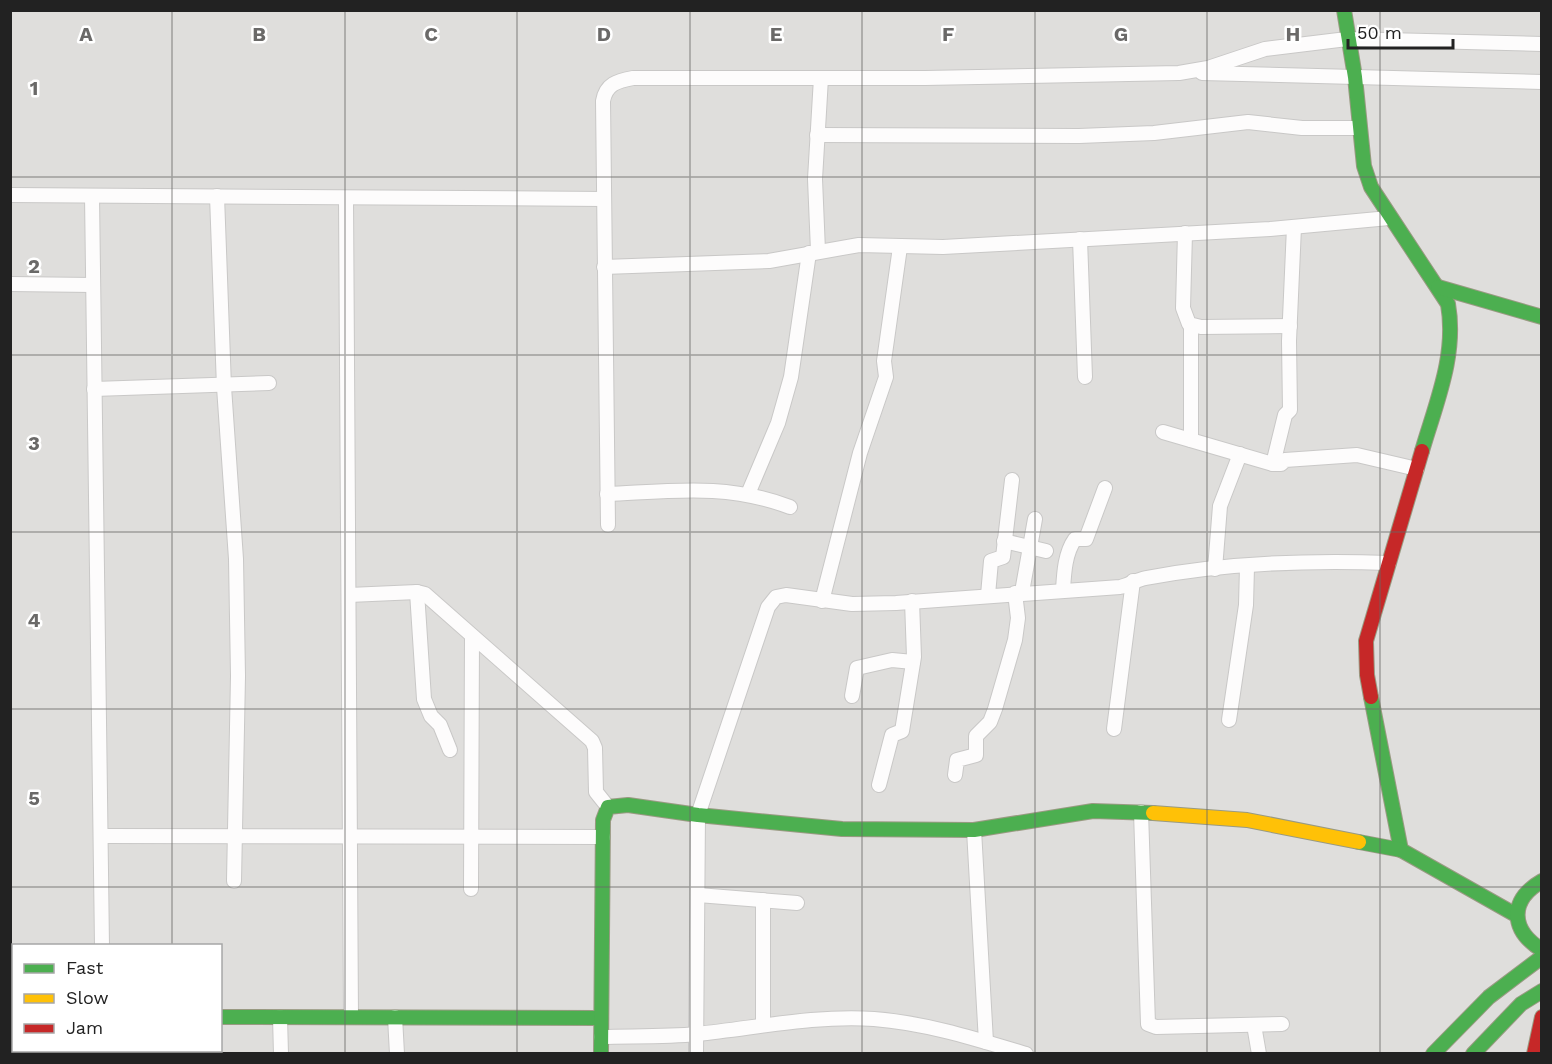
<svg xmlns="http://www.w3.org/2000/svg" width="1552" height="1064" viewBox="0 0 1552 1064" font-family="'Work Sans',sans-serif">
	<rect width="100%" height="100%" fill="#f0eeeb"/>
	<path fill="#dfdedc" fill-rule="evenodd" d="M10,11H1541V1053H11ZM14,946H220V1050H14Z"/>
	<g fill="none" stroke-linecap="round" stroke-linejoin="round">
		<defs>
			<g id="street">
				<path d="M1202,73L1542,82"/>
				<path d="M817,135L1079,136L1154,133L1248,122L1302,128H1358"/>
				<path d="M10,195L604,199"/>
				<path d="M92,196L102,946"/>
				<path d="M217,196L224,387L236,559L238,676L234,881"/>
				<path d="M346,198L351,1017"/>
				<path d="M1185,233L1183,308L1189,324L1201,327L1290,326"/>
				<path d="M1080,239L1085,377"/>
				<path d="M818,251L815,179L821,78"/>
				<path d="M604,267L769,261L859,245L943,247L1270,229L1389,218"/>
				<path d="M10,284L93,285"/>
				<path d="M1191,325V440"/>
				<path d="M94,389L269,383"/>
				<path d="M1163,432L1273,464H1281L1285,460L1357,455L1417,469"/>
				<path d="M1273,464L1285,415L1290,410L1289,341L1294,227"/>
				<path d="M607,494C673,491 727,483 790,507"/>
				<path d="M748,494L778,423L791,377L809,253"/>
				<path d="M608,525L603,101C606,84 617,81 633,78H925L1179,73L1208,68L1265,49L1347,39L1542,44"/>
				<path d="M1004,541L1046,551"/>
				<path d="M1215,569L1220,506L1240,454"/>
				<path d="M1063,590C1064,573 1065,553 1075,539H1086L1105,488"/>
				<path d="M417,592L424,699L431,716L440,725L450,750"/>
				<path d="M1022,592L1035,519"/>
				<path d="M349,595L417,592L425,594L592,741L595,748L596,792L608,807"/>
				<path d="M988,595L991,561L1003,557L1012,480"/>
				<path d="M822,601L860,453L886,377L884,361L900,247"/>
				<path d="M852,696L857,668L892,660L913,662"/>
				<path d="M1229,720L1246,605L1247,567"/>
				<path d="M1114,729L1133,581"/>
				<path d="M955,775L957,760L976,755V736L990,722L995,709L1015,640L1018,618L1015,593"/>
				<path d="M879,785L892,735L902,731L914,657L912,601"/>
				<path d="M1141,812L1148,1024L1156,1027L1282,1024"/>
				<path d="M974,830L986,1042"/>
				<path d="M101,836L603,837"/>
				<path d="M471,889L472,636"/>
				<path d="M698,895L797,903"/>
				<path d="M763,900V1024"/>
				<path d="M280,1017L281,1054"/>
				<path d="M395,1017L397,1054"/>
				<path d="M1254,1025L1259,1054"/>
				<path d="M601,1037C632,1036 665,1037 697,1034C756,1028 815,1015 874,1019C926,1023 976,1039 1026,1054"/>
				<path d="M85,1050V1054"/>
				<path d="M696,1054L698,815L768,607L776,597L786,595L852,604L896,603L1120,587C1129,585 1136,580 1146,578C1225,563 1308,560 1389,563"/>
			</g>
			<g id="fast">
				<path d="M1344,10L1355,77L1364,166L1371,187L1448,304C1457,355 1436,403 1422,451"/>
				<path d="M1438,287L1542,317"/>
				<path d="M1371,697L1401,850"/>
				<path d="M1359,842L1401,850L1516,915"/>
				<path d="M1542,881C1509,900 1510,930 1542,950"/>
				<path d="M10,1015H14"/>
				<path d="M220,1017L600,1018"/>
				<path d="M601,1054L603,820L608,807L628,805L698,815L842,829L974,830L1093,811L1153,813"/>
				<path d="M1433,1054L1489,997L1542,957"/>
				<path d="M1473,1054L1521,1004L1542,991"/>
			</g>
			<path id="slow" d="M1153,813L1247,820L1359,842"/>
			<g id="jam">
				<path d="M1371,697L1367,675L1366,641L1422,451"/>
				<path d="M1534,1054L1542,1017"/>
			</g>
		</defs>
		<use href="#street" stroke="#c9c8c7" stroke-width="16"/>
		<use href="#fast" stroke="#999a82" stroke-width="16"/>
		<use href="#slow" stroke="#999a82" stroke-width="16"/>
		<use href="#jam" stroke="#999a82" stroke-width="16"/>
		<use href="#street" stroke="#fdfcfc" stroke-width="14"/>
		<use href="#fast" stroke="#4caf50" stroke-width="14"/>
		<use href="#slow" stroke="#ffc107" stroke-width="14"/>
		<use href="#jam" stroke="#c62828" stroke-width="14"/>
	</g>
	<path fill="none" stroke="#6a6968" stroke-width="1.5" stroke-opacity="0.55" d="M172,10V946M345,10V1054M517,10V1054M690,10V1054M862,10V1054M1035,10V1054M1207,10V1054M1380,10V1054M10,177H1542M10,355H1542M10,532H1542M10,709H1542M10,887H1542M172,1050V1054"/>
	<g font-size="20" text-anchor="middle" font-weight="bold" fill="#6a6968" stroke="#fff" stroke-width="5" stroke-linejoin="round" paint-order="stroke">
		<text x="86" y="41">A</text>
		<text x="259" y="41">B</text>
		<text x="431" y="41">C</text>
		<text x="604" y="41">D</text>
		<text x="776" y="41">E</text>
		<text x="948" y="41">F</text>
		<text x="1121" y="41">G</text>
		<text x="1293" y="41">H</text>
		<text x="34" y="95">1</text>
		<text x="34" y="273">2</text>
		<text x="34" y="450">3</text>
		<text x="34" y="627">4</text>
		<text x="34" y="805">5</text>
	</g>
	<rect width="1552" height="1064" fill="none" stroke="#222222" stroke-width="24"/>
	<rect x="12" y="944" width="210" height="108" fill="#ffffff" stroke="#a7a7a7" stroke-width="1.5"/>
	<rect x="24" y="964" width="30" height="9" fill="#4caf50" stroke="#a7a7a7" stroke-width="1.5"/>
	<text x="66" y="974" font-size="18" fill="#222222">Fast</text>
	<rect x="24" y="994" width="30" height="9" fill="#ffc107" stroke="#a7a7a7" stroke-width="1.5"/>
	<text x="66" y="1004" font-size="18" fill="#222222">Slow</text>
	<rect x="24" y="1024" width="30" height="9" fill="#c62828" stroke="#a7a7a7" stroke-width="1.5"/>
	<text x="66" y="1034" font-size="18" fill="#222222">Jam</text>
	<path d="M1348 39v9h105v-9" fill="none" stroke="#222222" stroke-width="3"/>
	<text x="1357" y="39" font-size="18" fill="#222222" stroke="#ffffff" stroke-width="4.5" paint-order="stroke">50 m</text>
</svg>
